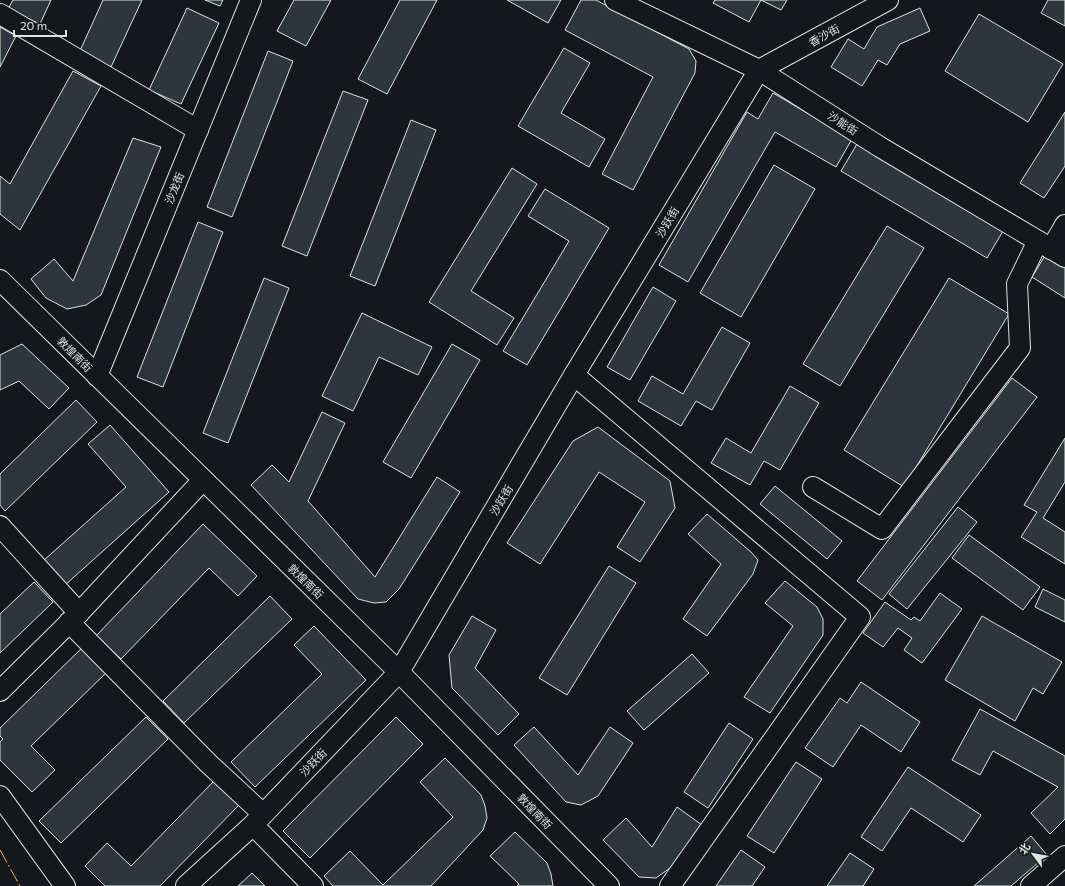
<svg xmlns="http://www.w3.org/2000/svg" width="1065" height="886" viewBox="0 0 1065 886" font-family="Commissioner,'Noto Sans SC',sans-serif">
	<rect width="100%" height="100%" fill="#14181c"/>
	<g fill="#2c363c" stroke="#d8e6dc">
		<path d="M13,0H51L40,24L8,9Z"/>
		<path d="M103,0H142L111,67L79,53Z"/>
		<path d="M205,0H223L220,6Z"/>
		<path d="M294,0H331L306,46L277,31Z"/>
		<path d="M400,0H437L387,94L358,79Z"/>
		<path d="M507,0H561L548,23Z"/>
		<path d="M581,0H596L689,49L696,61L695,73L633,190L602,174L653,77L565,30Z"/>
		<path d="M715,0H787L781,10L761,0L749,22L713,3Z"/>
		<path d="M1048,0H1065V26L1041,13Z"/>
		<path d="M187,8L219,23L181,104L149,90Z"/>
		<path d="M920,8L930,31L900,44L887,65L878,60L862,86L831,67L848,39L864,49L877,27Z"/>
		<path d="M979,14L1063,64L1028,122L945,71Z"/>
		<path d="M0,27L16,36L0,67Z"/>
		<path d="M564,48L590,63L561,113L605,139L589,167L518,126Z"/>
		<path d="M268,51L293,61L232,217L207,207Z"/>
		<path d="M73,71L101,86L20,230L0,214V176L10,184Z"/>
		<path d="M343,91L368,100L307,256L282,246Z"/>
		<path d="M773,93L852,139L836,167L775,132L688,282L659,265L747,112L758,119Z"/>
		<path d="M1065,112V166L1044,198L1020,183Z"/>
		<path d="M411,120L436,130L375,286L350,276Z"/>
		<path d="M133,138L161,147L101,295L86,305L67,309L46,298L31,279L54,259L73,281Z"/>
		<path d="M857,144L1003,231L987,258L841,171Z"/>
		<path d="M774,165L815,189L741,317L700,293Z"/>
		<path d="M512,168L537,184L471,291L514,318L497,345L429,302Z"/>
		<path d="M545,189L609,228L527,365L503,351L569,241L528,216Z"/>
		<path d="M198,222L223,232L163,387L137,377Z"/>
		<path d="M887,226L924,248L840,386L803,364Z"/>
		<path d="M1046,254L1065,266V298L1032,277Z"/>
		<path d="M264,278L289,288L228,443L203,433Z"/>
		<path d="M949,278L1009,314L904,487L844,450Z"/>
		<path d="M653,287L676,301L630,380L607,367Z"/>
		<path d="M362,313L432,347L418,375L379,357L353,411L322,396Z"/>
		<path d="M722,327L750,343L712,410L696,401L681,426L638,401L652,376L683,394Z"/>
		<path d="M22,344L69,388L49,409L19,381L0,390V355Z"/>
		<path d="M452,344L480,360L411,478L383,462Z"/>
		<path d="M1012,378L1037,397L882,600L857,581Z"/>
		<path d="M790,386L819,403L780,470L764,461L750,485L711,463L726,438L751,453Z"/>
		<path d="M76,400L97,422L5,511L0,505V474Z"/>
		<path d="M322,412L345,423L308,501L375,577L437,477L460,492L399,589L386,602L374,603L358,599L251,485L272,465L289,482Z"/>
		<path d="M110,425L169,492L65,585L43,561L126,487L88,444Z"/>
		<path d="M598,427L670,481L675,508L640,562L617,547L645,502L599,472L540,564L507,543L573,441Z"/>
		<path d="M1065,438V482L1043,518L1065,532V564L1021,537L1037,512L1024,505Z"/>
		<path d="M775,486L842,541L827,559L760,504Z"/>
		<path d="M958,507L977,522L907,609L889,594Z"/>
		<path d="M707,514L751,552L758,560L753,574L707,636L683,619L721,564L688,534Z"/>
		<path d="M203,524L257,576L238,596L209,568L121,659L96,636Z"/>
		<path d="M969,535L1040,587L1023,610L952,558Z"/>
		<path d="M609,566L636,583L567,695L539,678Z"/>
		<path d="M785,581L817,607L823,619V635L770,713L744,697L793,626L765,603Z"/>
		<path d="M34,582L53,602L0,653V614Z"/>
		<path d="M1043,589L1065,600V622L1035,607Z"/>
		<path d="M940,593L962,609L922,663L904,650L912,638L898,628L883,647L863,633L885,602L911,620L914,617L920,621Z"/>
		<path d="M270,596L292,619L184,723L163,701Z"/>
		<path d="M472,616L496,630L475,668L519,714L498,735L452,688L449,655Z"/>
		<path d="M982,616L1062,662L1043,694L1033,688L1015,721L945,680Z"/>
		<path d="M314,626L366,680L255,787L231,762L322,674L294,645Z"/>
		<path d="M85,645L109,670L31,746L55,770L32,792L0,760V742L3,739L0,736V728Z"/>
		<path d="M692,654L709,673L644,730L627,711Z"/>
		<path d="M861,682L920,722L901,752L861,725L833,767L805,748L840,698L847,703Z"/>
		<path d="M980,709L1065,756V819L1050,834L1031,813L1058,787L993,751L980,775L952,760Z"/>
		<path d="M146,717L168,739L61,843L39,821Z"/>
		<path d="M396,717L423,744L310,858L283,831Z"/>
		<path d="M729,723L753,739L708,808L684,792Z"/>
		<path d="M534,727L578,775L610,727L633,743L598,796L581,805L566,802L514,745Z"/>
		<path d="M445,758L481,795L485,806L487,818L483,830L431,886H333L324,876L350,851L383,885L453,817L420,782Z"/>
		<path d="M796,762L822,779L774,853L747,836Z"/>
		<path d="M908,767L981,815L963,842L911,808L882,851L861,837Z"/>
		<path d="M215,780L240,804L160,886H105L85,866L107,843L131,866Z"/>
		<path d="M677,807L702,825L670,868L656,878L639,877L603,840L626,818L652,847Z"/>
		<path d="M515,832L547,863L551,874L553,886H517L519,884L490,856Z"/>
		<path d="M1031,836L1047,855L1011,886H974Z"/>
		<path d="M741,850L765,867L752,886H716Z"/>
		<path d="M850,853L874,869L863,886H827Z"/>
		<path d="M252,873L265,886H238Z"/>
	</g>
	<g fill="none" stroke-linecap="round" stroke-linejoin="round">
		<defs>
			<g id="minor">
				<path d="M615,0L759,70L880,147L1065,257"/>
				<path d="M0,14L198,130"/>
				<path d="M1051,249L1065,225"/>
				<path d="M0,280L399,672L609,886"/>
				<path d="M574,375L860,617L670,886"/>
				<path d="M97,376L251,0"/>
				<path d="M813,487L882,529L1020,348L1017,284L1038,241"/>
				<path d="M0,526L79,613"/>
				<path d="M69,622L208,763L263,814"/>
				<path d="M0,691L79,613L203,480"/>
				<path d="M0,796L65,886"/>
				<path d="M253,825L313,886"/>
				<path d="M186,886L253,825L399,672L574,375L759,70L888,0"/>
				<path d="M1031,886L1065,856"/>
			</g>
		</defs>
		<use href="#minor" stroke="#d8e6dc" stroke-width="22"/>
		<use href="#minor" stroke="#14181c" stroke-width="20"/>
		<path stroke="#ffb74d" stroke-width="1" stroke-dasharray="14 3 2 3" stroke-linecap="butt" d="M0,850L20,886"/>
	</g>
	<g text-anchor="middle" dominant-baseline="central" stroke-width="3" stroke-linejoin="round" paint-order="stroke">
		<g font-size="11" fill="#d8e6dc" stroke="#14181c">
			<text transform="translate(824 35) rotate(-29)">香沙街</text>
			<text transform="translate(843 123) rotate(33)">沙能街</text>
			<text transform="translate(174 188) rotate(-68)">沙龙街</text>
			<text transform="translate(667 222) rotate(-59)">沙跃街</text>
			<text transform="translate(75 354) rotate(45)">敦煌南街</text>
			<text transform="translate(501 500) rotate(-59)">沙跃街</text>
			<text transform="translate(306 581) rotate(44)">敦煌南街</text>
			<text transform="translate(313 762) rotate(-46)">沙跃街</text>
			<text transform="translate(535 811) rotate(46)">敦煌南街</text>
		</g>
	</g>
	<g transform="translate(1033 854) rotate(302)" stroke="#14181c" stroke-width="3" paint-order="stroke">
	<path d="M0-3L7 15L0 10L-7 15Z" fill="#d8e6dc"/>
	<text y="-6" font-size="11" font-weight="bold" text-anchor="middle" fill="#d8e6dc">北</text>
	</g>
	<path d="M14 30v6h52v-6" fill="none" stroke="#d8e6dc" stroke-width="2"/>
	<text x="20" y="30" font-size="12" fill="#d8e6dc" stroke="#14181c" stroke-width="3" paint-order="stroke">20 m</text>
</svg>
